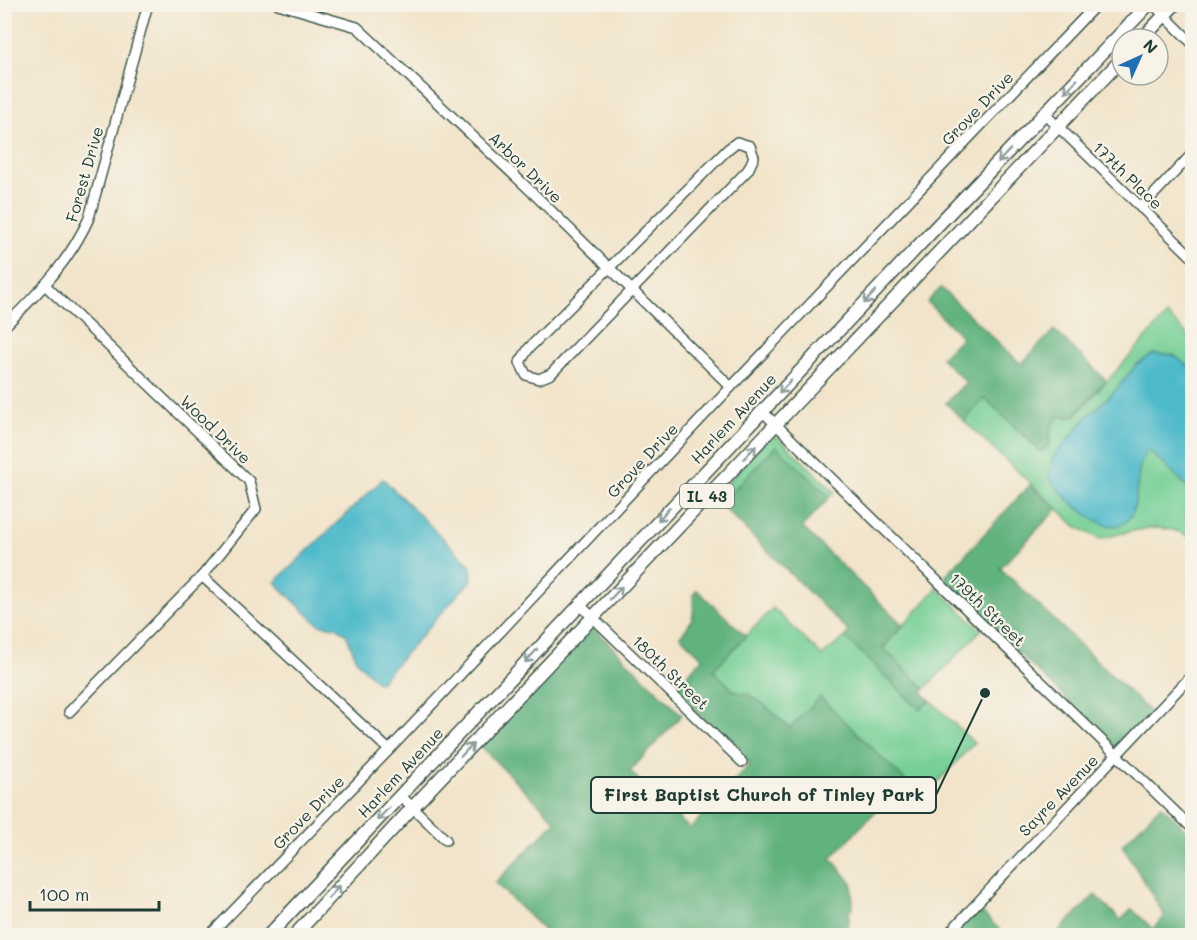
<svg xmlns="http://www.w3.org/2000/svg" width="1197" height="940" viewBox="0 0 1197 940" font-family="Mali,sans-serif">
	<rect width="100%" height="100%" fill="#f7f3e8"/>
	<filter id="ink" filterUnits="userSpaceOnUse"><feTurbulence type="fractalNoise" baseFrequency=".0167" numOctaves="2"/><feDisplacementMap in="SourceGraphic" scale="12" xChannelSelector="R" yChannelSelector="G"/><feConvolveMatrix kernelMatrix="1 2 1 2 8 2 1 2 1" color-interpolation-filters="sRGB"/></filter>
	<filter id="wash" filterUnits="userSpaceOnUse"><feTurbulence type="fractalNoise" baseFrequency=".008" numOctaves="4" result="noise"/><feDisplacementMap in="SourceGraphic" scale="24" xChannelSelector="R" yChannelSelector="G"/><feGaussianBlur stdDeviation="1.35" result="paint"/><feColorMatrix in="noise" values="0 0 0 0 0 0 0 0 0 0 0 0 0 0 0 0 0 1.4 0 .05"/><feComposite in="paint" operator="in"/></filter>
	<g filter="url(#wash)">
		<rect width="100%" height="100%" fill="#f1e4ca"/>
		<g fill="#75cf96" stroke="#4a8665" stroke-width="1.5">
			<path d="M1167,315L1192,339V369L1173,355L1137,364L1113,393L1086,418L1052,459L1049,479L1135,503L1139,465L1145,453L1150,451L1192,491V538C1164,520 1130,531 1100,539L1077,527L964,421L985,398L1040,451L1050,444L1051,429L1057,417H1074Z"/>
			<path d="M774,436L783,442L835,492L830,497L776,446L720,504L714,498L768,438Z"/>
			<path d="M937,588L981,630L925,689L883,648Z"/>
			<path d="M773,608L822,656L845,637L920,710L930,700L974,743L923,798L820,698L790,729L762,703L750,695L734,691L713,670Z"/>
		</g>
		<g fill="#60b27f" stroke="#40785a" stroke-width="1.5">
			<path d="M941,288L1021,364L1054,330L1106,380L1073,417H1057L1051,429L1050,444L1041,452L985,398L964,421L946,403L966,382L941,358L962,337L927,302Z"/>
			<path d="M776,446L830,497L802,527L903,625L883,648L925,689L922,692L930,700L920,710L845,637L849,632L720,504Z"/>
			<path d="M1030,485L1057,509L1000,568L1151,713L1116,747L945,581L946,575Z"/>
			<path d="M697,590L746,636L713,670L734,691L750,695L762,703L790,728L820,697L923,798L913,808L895,791L831,858L852,883L853,907L849,912L848,935H549L495,883L556,821L479,745L591,626L682,715L630,771L690,829L750,764L673,690L703,658L680,636C693,622 695,615 693,595Z"/>
			<path d="M1161,805L1192,836V935H1055L1095,895L1121,920L1132,909L1153,929L1165,916L1122,845Z"/>
			<path d="M978,909L1005,935H953Z"/>
		</g>
		<g fill="#4ebaca" stroke="#367c7f" stroke-width="1.5">
			<path d="M1153,354L1173,355L1192,369V491L1150,451L1145,453C1137,469 1138,485 1135,503C1123,558 1066,499 1049,479L1052,459L1086,418L1113,393L1137,364Z"/>
			<path d="M383,479L468,563L471,567L472,579L380,682L376,681L357,661L346,634L336,627L321,625L312,619L275,582Z"/>
		</g>
	</g>
	<g filter="url(#ink)">
		<g fill="none" stroke-linecap="round" stroke-linejoin="round">
			<defs>
				<g id="minor">
					<path d="M278,4L357,27L533,193L731,387"/>
					<path d="M1153,4L1192,43"/>
					<path d="M1044,113L1192,257"/>
					<path d="M737,142L750,146L754,157L748,170L551,374L539,379L526,375L520,362L529,348L728,149Z"/>
					<path d="M1141,208L1192,154"/>
					<path d="M46,286L249,481L256,509L202,576L69,712"/>
					<path d="M4,327C39,292 68,264 89,218L148,4"/>
					<path d="M762,411L1192,828"/>
					<path d="M202,576L389,750"/>
					<path d="M579,604L742,762"/>
					<path d="M401,796L446,840"/>
					<path d="M209,936L389,750L731,387L1097,4"/>
					<path d="M946,936L1192,675"/>
				</g>
				<g id="major">
					<path d="M1142,39L1175,4"/>
					<path d="M268,936L938,225L1149,4"/>
					<path d="M294,936L413,807L1122,59"/>
				</g>
			</defs>
			<use href="#minor" stroke="#3e564a" stroke-width="12"/>
			<use href="#major" stroke="#3e564a" stroke-width="15"/>
			<use href="#minor" stroke="#fff" stroke-width="9"/>
			<use href="#major" stroke="#fff" stroke-width="12"/>
		</g>
		<defs><path id="oneway-shaft" d="M-6 0H5M1.5-3L5.5 0L1.5 3" fill="none" stroke-width="1.6" stroke-linecap="round" stroke-linejoin="round" transform="scale(1.5)"/></defs>
		<g stroke="#8f9e9a">
			<use href="#oneway-shaft" transform="translate(1071 86) rotate(134)"/>
			<use href="#oneway-shaft" transform="translate(1004 156) rotate(133)"/>
			<use href="#oneway-shaft" transform="translate(870 297) rotate(133)"/>
			<use href="#oneway-shaft" transform="translate(785 387) rotate(133)"/>
			<use href="#oneway-shaft" transform="translate(750 452) rotate(-47)"/>
			<use href="#oneway-shaft" transform="translate(664 514) rotate(133)"/>
			<use href="#oneway-shaft" transform="translate(616 593) rotate(-47)"/>
			<use href="#oneway-shaft" transform="translate(531 656) rotate(133)"/>
			<use href="#oneway-shaft" transform="translate(467 750) rotate(-46)"/>
			<use href="#oneway-shaft" transform="translate(383 814) rotate(134)"/>
			<use href="#oneway-shaft" transform="translate(334 892) rotate(-47)"/>
		</g>
	</g>
	<g text-anchor="middle" dominant-baseline="central" stroke-width="4.5" stroke-linejoin="round" paint-order="stroke">
		<rect fill="#f7f3e8" stroke="#60746a" stroke-width="1.5" x="680" y="484" width="54" height="24" rx="4.5"/>
		<g font-size="15" font-weight="bold" fill="#1f3d34">
			<text x="707" y="496">IL 43</text>
		</g>
		<g font-size="16" fill="#1f3d34" stroke="#f7f3e8">
			<text transform="translate(977 108) rotate(-46)">Grove Drive</text>
			<text transform="translate(526 167) rotate(44)">Arbor Drive</text>
			<text transform="translate(84 174) rotate(-74)">Forest Drive</text>
			<text transform="translate(1128 175) rotate(44)">177th Place</text>
			<text transform="translate(733 418) rotate(-47)">Harlem Avenue</text>
			<text transform="translate(216 429) rotate(44)">Wood Drive</text>
			<text transform="translate(642 460) rotate(-47)">Grove Drive</text>
			<text transform="translate(988 609) rotate(44)">179th Street</text>
			<text transform="translate(671 672) rotate(44)">180th Street</text>
			<text transform="translate(400 772) rotate(-47)">Harlem Avenue</text>
			<text transform="translate(1058 795) rotate(-46)">Sayre Avenue</text>
			<text transform="translate(308 812) rotate(-46)">Grove Drive</text>
		</g>
	</g>
	<path fill="none" stroke="#1f3d34" stroke-width="2" d="M985 693L936 795"/>
	<circle fill="#1f3d34" stroke="#f7f3e8" stroke-width="2" cx="985" cy="693" r="6"/>
	<rect fill="#f7f3e8" stroke="#1f3d34" stroke-width="2" x="591" y="777" width="345" height="36" rx="6"/>
	<g font-size="18" text-anchor="middle" font-weight="bold" fill="#1f3d34">
		<text x="764" y="801">First Baptist Church of Tinley Park</text>
	</g>
	<rect width="1197" height="940" fill="none" stroke="#f7f3e8" stroke-width="24"/>
	<g transform="translate(1140 57) rotate(45)"><circle r="28" fill="#f7f3e8" stroke="#a1aaa0" stroke-width="1.5"/>
	<path d="M0-4.5L10 22L0 15L-10 22Z" fill="#1f6fb2"/>
	<text y="-9" font-size="16" font-weight="bold" text-anchor="middle" fill="#1f3d34">N</text>
	</g>
	<path d="M30 901v9h129v-9" fill="none" stroke="#1f3d34" stroke-width="3"/>
	<text x="39" y="901" font-size="18" fill="#1f3d34" stroke="#f7f3e8" stroke-width="4.5" paint-order="stroke">100 m</text>
</svg>
